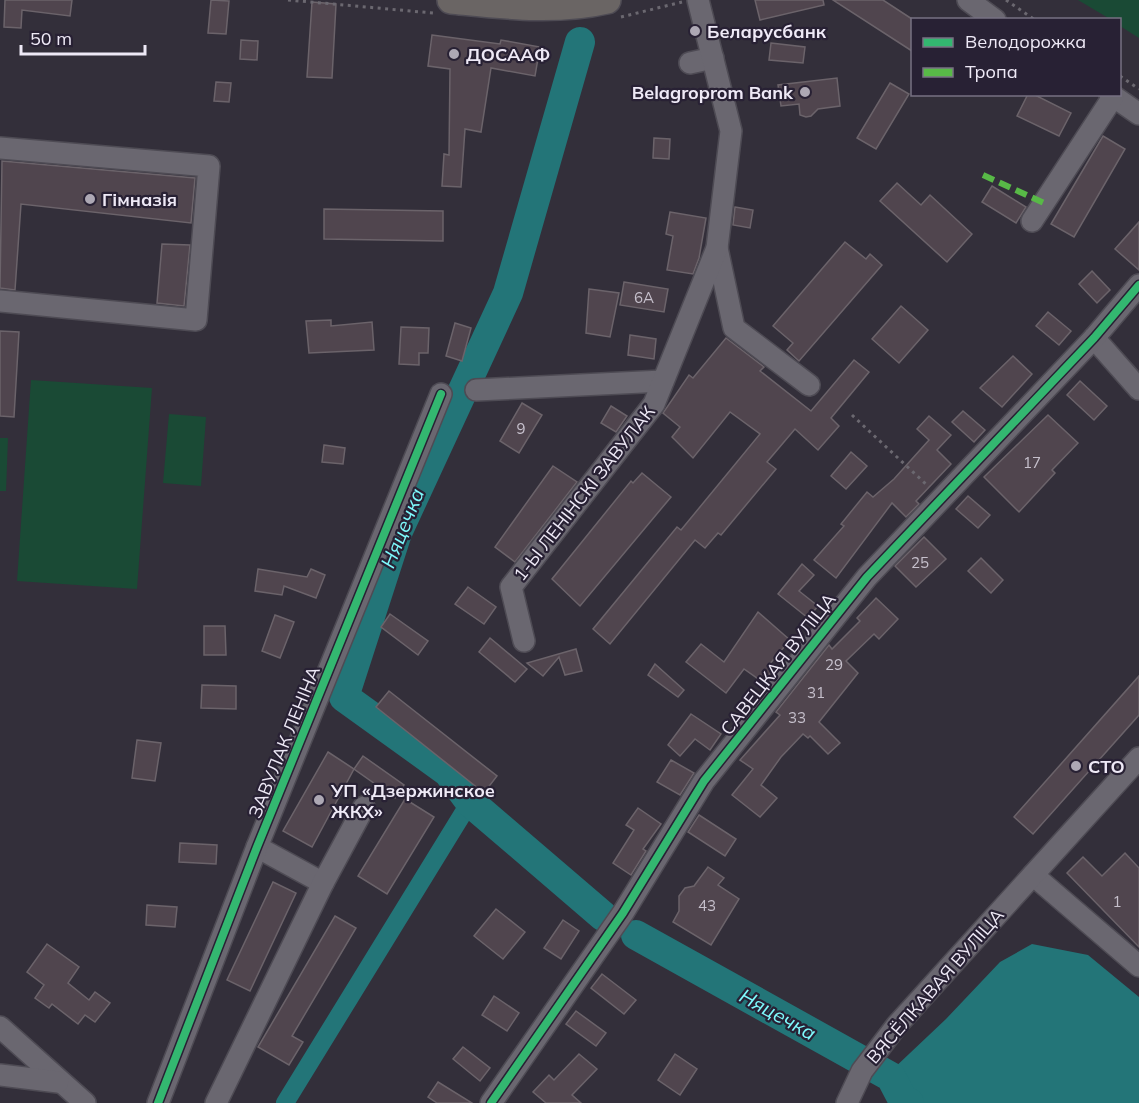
<svg xmlns="http://www.w3.org/2000/svg" width="1139" height="1103" viewBox="0 0 1139 1103" font-family="Mulish,sans-serif">
	<rect width="100%" height="100%" fill="#332f3a"/>
	<g fill="#1a4a35">
		<path d="M1078,0H1139V38L1120,26V20L1110,19Z"/>
		<path d="M31,380L152,388L137,589L17,581Z"/>
		<path d="M169,414L206,417L201,486L163,483Z"/>
		<path d="M0,438H8L6,491H0Z"/>
	</g>
	<path fill="#237578" d="M1032,944L1088,955L1139,997V1103H892L891,1071L946,1019L1000,962Z"/>
	<g fill="none" stroke-linecap="round" stroke-linejoin="round">
		<path stroke="#237578" stroke-width="18" d="M285,1103L470,802"/>
		<g stroke="#237578" stroke-width="30">
			<path d="M580,42L508,293L397,533L344,697L448,772L470,802L603,916"/>
			<path d="M636,935L891,1077L903,1100L909,1103"/>
		</g>
	</g>
	<g fill="#50454e" stroke="#6b636a" stroke-width="1.5">
		<path d="M5,0H72L70,16L22,10L21,28L4,27Z"/>
		<path d="M211,0L229,1L226,34L208,33Z"/>
		<path d="M755,0H823L824,5L760,20Z"/>
		<path d="M833,0H883L912,19V51Z"/>
		<path d="M312,2L336,4L332,78L307,77Z"/>
		<path d="M432,35L500,44L501,40L540,47L535,76L491,68L481,132L465,129L461,187L442,186L444,154L449,155L450,69L428,66Z"/>
		<path d="M241,40L258,41L257,60L240,59Z"/>
		<path d="M771,43L805,47L803,63L769,60Z"/>
		<path d="M837,78L840,106L818,109L811,116L806,117L800,115L799,104L781,106L778,85Z"/>
		<path d="M216,82L231,83L229,102L214,101Z"/>
		<path d="M890,83L909,94L876,149L857,138Z"/>
		<path d="M1028,94H1033L1071,113L1059,136L1017,116Z"/>
		<path d="M1103,136L1125,149L1074,237L1051,224Z"/>
		<path d="M654,138L670,139L669,159L653,158Z"/>
		<path d="M2,161L195,178L191,223L21,204L15,290L0,288Z"/>
		<path d="M897,183L921,205L930,195L972,234L947,262L880,201Z"/>
		<path d="M992,186L1026,207L1016,223L982,202Z"/>
		<path d="M735,207L753,210L750,228L733,225Z"/>
		<path d="M324,209L443,211V241L324,239Z"/>
		<path d="M670,212L706,218L699,258L693,274L667,270L673,236L666,234Z"/>
		<path d="M1139,222V270L1115,249Z"/>
		<path d="M845,242L866,259L870,254L882,265L799,361L787,350L793,343L773,326Z"/>
		<path d="M162,244L190,245L184,306L157,303Z"/>
		<path d="M1092,271L1110,290L1097,303L1079,284Z"/>
		<path d="M624,282L668,289L664,312L620,305Z"/>
		<path d="M589,289L619,293L610,337L586,333Z"/>
		<path d="M901,306L928,330L899,363L872,339Z"/>
		<path d="M1048,312L1071,331L1059,345L1036,326Z"/>
		<path d="M331,320V326L372,322L374,350L309,353L306,321Z"/>
		<path d="M455,323L471,328L462,361L446,356Z"/>
		<path d="M401,327L429,328L428,353H419V365L399,364Z"/>
		<path d="M0,331L19,332L14,417L0,416Z"/>
		<path d="M630,335L656,339L654,359L628,355Z"/>
		<path d="M726,338L764,367L760,371L811,411L854,360L869,372L831,418L839,426L818,450L795,429L767,462L776,469L721,535L718,533L705,548L695,540L610,644L593,629L677,527L681,530L760,434L730,412L693,458L672,437L680,427L663,413L689,375L693,378Z"/>
		<path d="M1013,356L1032,374L1002,407L980,388Z"/>
		<path d="M1080,381L1107,406L1094,420L1067,395Z"/>
		<path d="M522,403L542,415L519,453L500,441Z"/>
		<path d="M611,406L627,416L616,432L601,423Z"/>
		<path d="M963,411L985,430L974,442L952,422Z"/>
		<path d="M1048,415L1078,443L1052,470L1055,473L1019,512L984,477Z"/>
		<path d="M929,416L951,435L937,450L951,464L916,501L919,504L906,517L892,503L836,578L814,560L844,526L841,524L867,492L873,497L894,479L929,440L917,429Z"/>
		<path d="M324,445L345,448L343,464L322,462Z"/>
		<path d="M851,452L867,466L846,489L831,476Z"/>
		<path d="M553,466L577,482L515,562L495,547Z"/>
		<path d="M642,473L671,497L580,606L552,579L631,481L633,483Z"/>
		<path d="M968,496L990,515L978,528L956,509Z"/>
		<path d="M924,537L946,559L916,587L895,566Z"/>
		<path d="M981,558L1003,580L991,593L968,571Z"/>
		<path d="M802,564L814,575L799,591L818,606L808,618L778,594Z"/>
		<path d="M258,569L307,577L311,569L325,575L316,598L284,586L282,595L255,591Z"/>
		<path d="M468,587L496,607L484,624L455,604Z"/>
		<path d="M876,598L898,619L879,639L874,634L846,661L858,673L819,722L840,743L828,754L810,736L808,738L803,734L781,757L761,785L777,798L760,817L732,795L753,769L740,760L780,715L776,712L829,645L832,649L860,621L857,618Z"/>
		<path d="M758,612L790,640L768,666L773,669L764,683L744,669L726,693L686,662L701,644L724,662Z"/>
		<path d="M390,614L428,641L418,655L381,627Z"/>
		<path d="M275,615L294,622L280,658L262,651Z"/>
		<path d="M204,626H225L226,655H204Z"/>
		<path d="M490,638L527,669L515,682L479,652Z"/>
		<path d="M576,649L582,671L565,675L559,657L543,676L527,663Z"/>
		<path d="M655,664L684,690L678,697L648,675Z"/>
		<path d="M1139,676V715L1033,834L1014,817Z"/>
		<path d="M202,685L236,686V709L201,708Z"/>
		<path d="M389,691L497,776L484,793L376,707Z"/>
		<path d="M691,714L721,734L710,750L695,739L680,756L668,745Z"/>
		<path d="M137,740L161,743L155,781L132,778Z"/>
		<path d="M328,752L354,769L312,847L283,831Z"/>
		<path d="M363,756L404,785L395,798L354,769Z"/>
		<path d="M671,760L694,773L680,795L657,782Z"/>
		<path d="M405,799L434,817L387,894L358,876Z"/>
		<path d="M638,808L661,824L643,849L646,851L631,875L613,863L634,830L626,825Z"/>
		<path d="M699,815L736,839L725,856L688,832Z"/>
		<path d="M180,843L217,845L216,864L179,862Z"/>
		<path d="M1125,853L1139,868V947L1067,873L1083,857L1102,876Z"/>
		<path d="M708,867L724,878L718,885L739,899L711,945L673,922L679,911V896L685,888L694,886Z"/>
		<path d="M273,882L296,893L250,991L227,980Z"/>
		<path d="M147,905L177,907L175,927L146,925Z"/>
		<path d="M496,909L525,932L503,959L474,936Z"/>
		<path d="M335,916L356,928L292,1036L303,1042L289,1065L258,1047Z"/>
		<path d="M563,920L579,931L561,959L544,948Z"/>
		<path d="M47,944L79,967L68,983L89,1000L95,992L110,1003L95,1022L85,1015L78,1024L52,1004L49,1008L35,998L44,985L27,972Z"/>
		<path d="M602,974L636,1000L624,1014L591,988Z"/>
		<path d="M494,996L519,1013L507,1031L482,1015Z"/>
		<path d="M576,1011L606,1033L596,1046L566,1024Z"/>
		<path d="M463,1047L490,1068L480,1081L453,1059Z"/>
		<path d="M579,1054L597,1069L572,1095L581,1103H546L533,1092L549,1075L554,1080Z"/>
		<path d="M675,1054L697,1069L680,1095L658,1080Z"/>
		<path d="M438,1082L472,1103H437L428,1097Z"/>
	</g>
	<g fill="none" stroke-linecap="round" stroke-linejoin="round">
		<defs>
			<g id="minor">
				<path d="M968,0L995,20"/>
				<path d="M690,63L713,58"/>
				<path d="M1110,94L1139,114"/>
				<path d="M0,148L209,166L196,320L0,301"/>
				<path d="M1032,221L1113,97"/>
				<path d="M717,248L734,328L809,385"/>
				<path d="M1094,338L1139,389"/>
				<path d="M476,390L663,381"/>
				<path d="M524,641L511,587L654,404L717,248L731,131L698,0"/>
				<path d="M257,847L323,883"/>
				<path d="M1033,875L1139,966"/>
				<path d="M0,1027L85,1103"/>
				<path d="M0,1075L58,1082"/>
				<path d="M158,1103L257,847L441,394"/>
				<path d="M216,1103L323,883L364,807"/>
				<path d="M491,1103L623,913L704,781L867,577L1094,338L1139,285"/>
				<path d="M847,1103L862,1071L897,1025L1139,758"/>
			</g>
			<path id="major" d="M451,0C502,5 555,12 607,0"/>
		</defs>
		<use href="#minor" stroke="#4e4b54" stroke-width="24"/>
		<use href="#major" stroke="#4e4b54" stroke-width="30"/>
		<g stroke="#6b6870" stroke-width="3" stroke-dasharray="3 4.5" stroke-linecap="butt">
			<path d="M288,0L433,13"/>
			<path d="M1006,0L1035,20"/>
			<path d="M621,17L682,2"/>
			<path d="M1120,76L1139,89"/>
			<path d="M852,415L929,487"/>
		</g>
		<use href="#minor" stroke="#6a6770" stroke-width="21"/>
		<use href="#major" stroke="#6a6564" stroke-width="27"/>
		<path stroke="#58b947" stroke-width="6" stroke-dasharray="12 6" stroke-linecap="butt" d="M983,175L1044,203"/>
		<defs>
			<g id="cycleway">
				<path d="M158,1103L257,847L441,394"/>
				<path d="M491,1103L623,913L704,781L867,577L1094,338L1139,285"/>
			</g>
		</defs>
		<use href="#cycleway" stroke="#282134" stroke-width="11"/>
		<use href="#cycleway" stroke="#33b770" stroke-width="8"/>
	</g>
	<g fill="#ada8b4" stroke="#282134" stroke-width="2">
		<circle cx="695" cy="31" r="6"/>
		<circle cx="454" cy="54" r="6"/>
		<circle cx="805" cy="92" r="6"/>
		<circle cx="90" cy="199" r="6"/>
		<circle cx="1076" cy="766" r="6"/>
		<circle cx="319" cy="800" r="6"/>
	</g>
	<g text-anchor="middle" dominant-baseline="central" stroke-width="4.5" stroke-linejoin="round" paint-order="stroke">
		<g font-size="15" fill="#c6c0cc">
			<text x="644" y="297">6А</text>
			<text x="521" y="428">9</text>
			<text x="1032" y="462">17</text>
			<text x="920" y="562">25</text>
			<text x="834" y="664">29</text>
			<text x="816" y="692">31</text>
			<text x="797" y="717">33</text>
			<text x="1117" y="901">1</text>
			<text x="707" y="905">43</text>
		</g>
		<g font-size="18" font-weight="bold" fill="#eee9f6" stroke="#282134" text-anchor="start">
			<text x="707" y="31">Беларусбанк</text>
			<text x="466" y="54">ДОСААФ</text>
			<text x="793" y="92" text-anchor="end">Belagroprom Bank</text>
			<text x="102" y="199">Гімназія</text>
			<text x="1088" y="766">СТО</text>
			<text x="331" y="790">УП «Дзержинское<tspan x="331" dy="21">ЖКХ»</tspan></text>
		</g>
		<g font-size="18" fill="#eee9f6" stroke="#282134">
			<text transform="translate(584 493) rotate(-52)">1-Ы ЛЕНІНСКІ ЗАВУЛАК</text>
			<text transform="translate(778 664) rotate(-52)">САВЕЦКАЯ ВУЛІЦА</text>
			<text transform="translate(284 742) rotate(-68)">ЗАВУЛАК ЛЕНІНА</text>
			<text transform="translate(935 986) rotate(-49)">ВЯСЁЛКАВАЯ ВУЛІЦА</text>
		</g>
		<g font-size="20" font-style="italic" fill="#7efafd" stroke="#282134">
			<text transform="translate(402 528) rotate(-68)">Няцечка</text>
			<text transform="translate(778 1014) rotate(29)">Няцечка</text>
		</g>
	</g>
	<rect x="911" y="18" width="210" height="78" fill="#282134" stroke="#777182" stroke-width="1.5"/>
	<rect x="923" y="38" width="30" height="9" fill="#33b770" stroke="#777182" stroke-width="1.5"/>
	<text x="965" y="48" font-size="18" fill="#eee9f6">Велодорожка</text>
	<rect x="923" y="68" width="30" height="9" fill="#58b947" stroke="#777182" stroke-width="1.5"/>
	<text x="965" y="78" font-size="18" fill="#eee9f6">Тропа</text>
	<path d="M21 45v9h124v-9" fill="none" stroke="#eee9f6" stroke-width="3"/>
	<text x="30" y="45" font-size="18" fill="#eee9f6" stroke="#282134" stroke-width="4.5" paint-order="stroke">50 m</text>
</svg>
